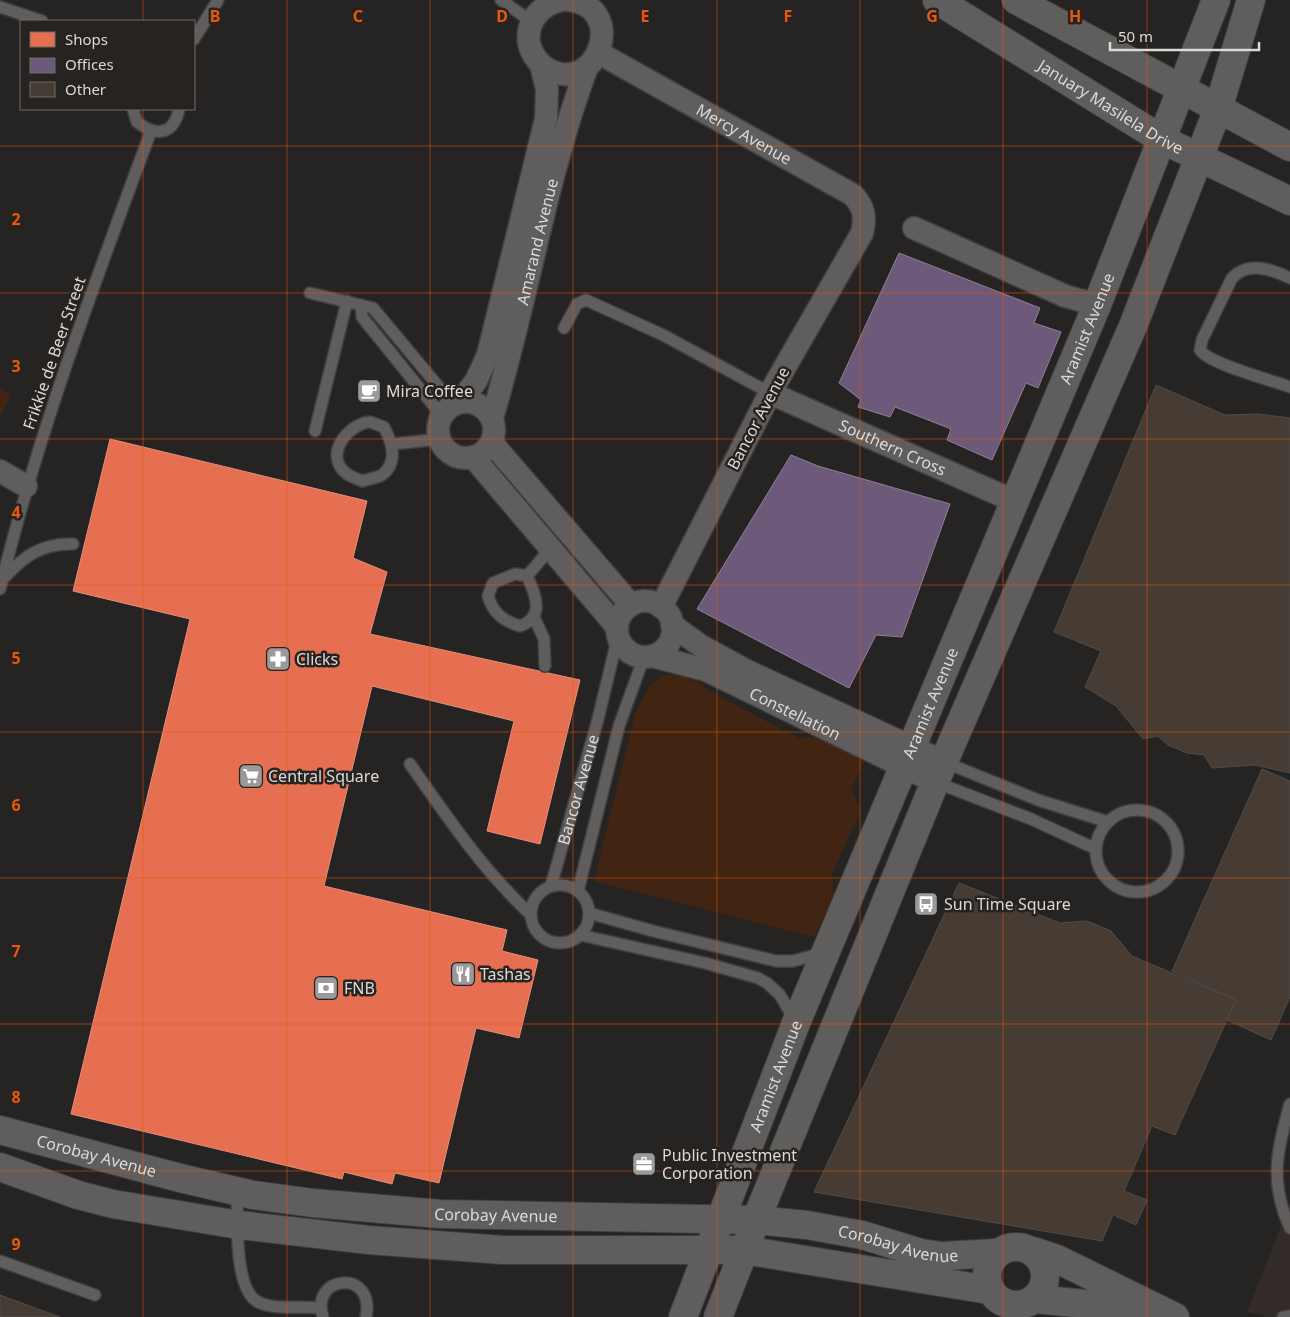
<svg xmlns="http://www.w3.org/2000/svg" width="1290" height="1317" viewBox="0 0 1290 1317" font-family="'Noto Sans',sans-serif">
	<rect width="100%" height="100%" fill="#262422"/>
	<path fill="#332b27" d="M1290,1203V1317H1266L1247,1312Z"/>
	<g fill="#422412">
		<path d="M0,389L11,394L0,417Z"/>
		<path d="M684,674L691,681H699L709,691L798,738L822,737L864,762L851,790L861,810L832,874L834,897L814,937L594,881L635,714L649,687L663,675Z"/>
	</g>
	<path fill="#e76f51" stroke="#e48f7a" d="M110,439L367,501L353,558L387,572L370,634L580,680L540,844L487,831L514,721L372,686L324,886L507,930L502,951L538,960L519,1038L476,1028L439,1183L395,1173L392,1184L344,1172L342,1179L71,1114L190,619L73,591Z"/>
	<g fill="#6d597a" stroke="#8e8096">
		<path d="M899,253L1040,308L1034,323L1061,332L1038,388L1026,383L992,460L947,440L951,429L895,407L890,417L858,407L861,400L839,383Z"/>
		<path d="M791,455L818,466L950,504L902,637L876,635L849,688L697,609Z"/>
	</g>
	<g fill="#473c33" stroke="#4e4c4b">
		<path d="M1156,385L1225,415L1258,414L1290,418V773L1255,765L1212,768L1204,755L1187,753L1168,745L1158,736L1143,739L1116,706L1085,687L1101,651L1054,632Z"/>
		<path d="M1262,769L1290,781V997L1271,1040L1227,1020L1236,1000L1172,971Z"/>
		<path d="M959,883L1060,923L1087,921L1111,931L1132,956L1236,1000L1175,1135L1152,1126L1124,1191L1147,1200L1136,1225L1113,1215L1102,1241L814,1192Z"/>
		<path d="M0,1295L60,1317H0Z"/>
	</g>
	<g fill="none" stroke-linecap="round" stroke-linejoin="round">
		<defs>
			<g id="lane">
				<path d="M501,0L532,22"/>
				<path d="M0,7L42,21"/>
				<path d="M194,39L218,0"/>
				<path d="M133,109L137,122C156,137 174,135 179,109"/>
				<path d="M1290,278C1271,269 1248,261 1232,278L1202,340L1200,350C1209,364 1271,380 1290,387"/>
				<path d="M310,293L373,308L453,404"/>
				<path d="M361,305L362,317L442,416"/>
				<path d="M564,328L577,304L586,300L663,335L770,393"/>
				<path d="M370,422L384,427C392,442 399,462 382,475C377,478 368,479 362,481C357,479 352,477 347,474C323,456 347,424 370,422Z"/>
				<path d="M315,431L347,301"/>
				<path d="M393,444L440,439"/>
				<path d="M515,574L527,576C536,595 545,617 520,626C503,621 493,613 488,596L493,583Z"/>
				<path d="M527,576L550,549"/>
				<path d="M4,578C24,556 42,543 73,544"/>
				<path d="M0,589C38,433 95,282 151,131"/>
				<path d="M534,617L544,639L545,666"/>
				<path d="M944,762L1038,800L1108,822"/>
				<path d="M410,764C447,817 483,870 530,914"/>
				<path d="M935,782L1031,819L1096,849"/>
				<circle cx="1137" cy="851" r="41"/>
				<circle cx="560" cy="914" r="29"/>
				<path id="s1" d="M551,886L598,719L618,636"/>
				<path d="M578,891L619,726L644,657"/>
				<path d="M589,913L653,931L776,961H793L823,953"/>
				<path d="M580,935L705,963L758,978L767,983L780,995L794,1019"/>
				<path d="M1290,1104C1277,1150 1269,1182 1290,1228"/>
				<path d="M237,1191C238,1216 233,1289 258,1302C273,1310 303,1306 320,1308"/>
				<path d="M0,1261L95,1295"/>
				<path d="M323,1317C309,1275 376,1268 366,1317"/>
				<path d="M1283,1317L1290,1316"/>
			</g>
			<g id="street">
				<path d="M563,0C541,4 526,21 529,43C531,53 538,63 546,68C597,99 630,6 568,0"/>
				<path id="s2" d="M599,53L853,195C864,207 866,217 862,233L770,393L661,607"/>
				<path d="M914,228L1065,296L1097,305"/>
				<path id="s3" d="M770,393L1014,501"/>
				<circle cx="466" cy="430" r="28"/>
				<path d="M460,402L476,381L488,355L546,119L547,89L541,65"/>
				<path id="s4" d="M492,418C527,302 545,180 587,67"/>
				<path d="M492,443L631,605"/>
				<path d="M473,457L617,627"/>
				<path d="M0,471L26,486"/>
				<circle cx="645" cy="629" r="28"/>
				<path d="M672,625L701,646L747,671L944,762"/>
				<path id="s5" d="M652,656L706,670L935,782"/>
			</g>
			<g id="secondary">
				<path id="s6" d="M937,0L1163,140L1290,201"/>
				<path d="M1016,0L1290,147"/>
				<path id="s7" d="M0,1130L180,1178L253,1195L313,1203L440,1214L756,1220L807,1225L862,1235L921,1253L942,1256L996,1253"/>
				<path d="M0,1167L78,1195L113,1204L239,1225L369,1240L503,1250H744L989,1290"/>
				<circle cx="1016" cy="1276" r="29"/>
				<path d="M1033,1251L1057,1259L1175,1317"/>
				<path d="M1035,1299L1105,1306L1134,1317"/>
				<path id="s8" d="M683,1317L796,1023L1097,305L1216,0"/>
				<path d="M718,1317L756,1220L935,782L1133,326L1218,109L1251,0"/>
			</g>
		</defs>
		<use href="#lane" stroke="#403e3d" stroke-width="14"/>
		<use href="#street" stroke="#403e3d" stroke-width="25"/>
		<use href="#secondary" stroke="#403e3d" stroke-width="30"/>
		<use href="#lane" stroke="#605e5d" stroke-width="11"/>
		<use href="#street" stroke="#605e5d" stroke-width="22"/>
		<use href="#secondary" stroke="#605e5d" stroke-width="28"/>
	</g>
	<path fill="none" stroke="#e8590c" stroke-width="1" stroke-opacity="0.55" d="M143,0V21M287,0V1317M430,0V1317M573,0V1317M717,0V1317M860,0V1317M1003,0V1317M1147,0V1317M143,109V1317M0,146H1290M0,293H1290M0,439H1290M0,585H1290M0,732H1290M0,878H1290M0,1024H1290M0,1171H1290"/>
	<defs>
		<symbol id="cafe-square" viewBox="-11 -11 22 22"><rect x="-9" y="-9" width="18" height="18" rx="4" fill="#9c9a98" stroke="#272321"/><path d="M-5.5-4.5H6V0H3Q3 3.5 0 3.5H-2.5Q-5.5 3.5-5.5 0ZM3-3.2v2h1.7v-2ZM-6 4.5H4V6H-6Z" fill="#fff"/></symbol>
		<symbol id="pharmacy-square" viewBox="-11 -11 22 22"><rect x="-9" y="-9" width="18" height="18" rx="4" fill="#9c9a98" stroke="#272321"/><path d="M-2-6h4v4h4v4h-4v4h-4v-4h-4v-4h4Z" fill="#fff"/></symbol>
		<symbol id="supermarket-square" viewBox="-11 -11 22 22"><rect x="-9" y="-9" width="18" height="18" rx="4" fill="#9c9a98" stroke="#272321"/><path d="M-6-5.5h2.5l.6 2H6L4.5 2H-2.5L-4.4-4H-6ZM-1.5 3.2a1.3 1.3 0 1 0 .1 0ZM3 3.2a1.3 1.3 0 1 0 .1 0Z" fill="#fff"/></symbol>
		<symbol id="bus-square" viewBox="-11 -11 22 22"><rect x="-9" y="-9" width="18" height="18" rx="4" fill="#9c9a98" stroke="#272321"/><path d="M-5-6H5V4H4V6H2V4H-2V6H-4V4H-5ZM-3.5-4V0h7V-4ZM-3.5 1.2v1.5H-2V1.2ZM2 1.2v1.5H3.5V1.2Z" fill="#fff"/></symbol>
		<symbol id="restaurant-square" viewBox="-11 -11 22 22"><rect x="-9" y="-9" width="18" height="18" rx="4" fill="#9c9a98" stroke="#272321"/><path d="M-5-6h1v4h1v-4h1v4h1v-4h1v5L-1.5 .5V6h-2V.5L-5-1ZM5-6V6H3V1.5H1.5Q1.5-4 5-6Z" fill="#fff"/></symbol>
		<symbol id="bank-square" viewBox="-11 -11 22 22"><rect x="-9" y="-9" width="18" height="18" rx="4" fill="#9c9a98" stroke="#272321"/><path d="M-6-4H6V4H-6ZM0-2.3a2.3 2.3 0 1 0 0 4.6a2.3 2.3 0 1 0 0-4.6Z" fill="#fff"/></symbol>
		<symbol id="office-square" viewBox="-11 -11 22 22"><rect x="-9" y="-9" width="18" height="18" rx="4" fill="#9c9a98" stroke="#272321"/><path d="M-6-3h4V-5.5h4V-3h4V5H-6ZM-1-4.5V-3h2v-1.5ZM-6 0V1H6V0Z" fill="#fff"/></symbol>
	</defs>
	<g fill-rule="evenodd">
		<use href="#cafe-square" x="355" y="377" width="28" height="28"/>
		<use href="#pharmacy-square" x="264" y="645" width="28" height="28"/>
		<use href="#supermarket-square" x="237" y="762" width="28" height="28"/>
		<use href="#bus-square" x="912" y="890" width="28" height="28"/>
		<use href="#restaurant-square" x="449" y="960" width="28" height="28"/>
		<use href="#bank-square" x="312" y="974" width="28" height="28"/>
		<use href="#office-square" x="630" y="1150" width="28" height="28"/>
	</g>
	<g text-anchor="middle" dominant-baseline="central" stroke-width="5" stroke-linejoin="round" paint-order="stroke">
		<g font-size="16" fill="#dcdad8" stroke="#272321">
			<text stroke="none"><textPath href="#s6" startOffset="204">January Masilela Drive</textPath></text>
			<text stroke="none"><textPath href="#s2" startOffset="166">Mercy Avenue</textPath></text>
			<text stroke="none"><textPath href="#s4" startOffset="182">Amarand Avenue</textPath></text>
			<text stroke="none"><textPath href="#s8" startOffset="1068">Aramist Avenue</textPath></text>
			<text transform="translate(54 353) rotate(-71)">Frikkie de Beer Street</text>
			<text transform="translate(758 418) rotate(-62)">Bancor Avenue</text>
			<text stroke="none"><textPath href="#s3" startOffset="134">Southern Cross</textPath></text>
			<text stroke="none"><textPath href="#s8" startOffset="662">Aramist Avenue</textPath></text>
			<text stroke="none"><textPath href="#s5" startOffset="155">Constellation</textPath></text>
			<text stroke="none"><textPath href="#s1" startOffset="100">Bancor Avenue</textPath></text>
			<text stroke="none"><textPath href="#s8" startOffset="258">Aramist Avenue</textPath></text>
			<text stroke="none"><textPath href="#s7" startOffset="100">Corobay Avenue</textPath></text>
			<text stroke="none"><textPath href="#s7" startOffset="505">Corobay Avenue</textPath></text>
			<text stroke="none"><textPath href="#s7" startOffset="910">Corobay Avenue</textPath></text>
		</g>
		<g font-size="16" fill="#dcdad8" stroke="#272321" text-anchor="start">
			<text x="386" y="391">Mira Coffee</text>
			<text x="296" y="659">Clicks</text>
			<text x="268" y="776">Central Square</text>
			<text x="944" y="904">Sun Time Square</text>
			<text x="480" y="974">Tashas</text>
			<text x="344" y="988">FNB</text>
			<text x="662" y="1155">Public Investment<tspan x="662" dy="18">Corporation</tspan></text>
		</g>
	</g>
	<g font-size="16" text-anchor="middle" font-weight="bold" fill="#e8590c" stroke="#272321" stroke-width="5" stroke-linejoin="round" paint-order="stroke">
		<text x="215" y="22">B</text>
		<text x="358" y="22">C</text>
		<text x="502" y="22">D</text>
		<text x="645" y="22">E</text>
		<text x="788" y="22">F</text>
		<text x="932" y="22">G</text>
		<text x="1075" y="22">H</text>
		<text x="16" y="225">2</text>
		<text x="16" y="372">3</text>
		<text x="16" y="518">4</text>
		<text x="16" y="664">5</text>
		<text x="16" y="811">6</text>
		<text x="16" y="957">7</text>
		<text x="16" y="1103">8</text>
		<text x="16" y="1250">9</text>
	</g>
	<rect x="20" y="20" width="175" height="90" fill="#272321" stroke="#6f6c6a"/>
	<rect x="30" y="32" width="25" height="15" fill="#e76f51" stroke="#6f6c6a"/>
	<text x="65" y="45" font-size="15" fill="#dcdad8">Shops</text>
	<rect x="30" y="58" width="25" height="15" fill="#6d597a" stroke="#6f6c6a"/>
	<text x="65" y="70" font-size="15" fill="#dcdad8">Offices</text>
	<rect x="30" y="82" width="25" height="15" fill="#473c33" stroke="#6f6c6a"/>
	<text x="65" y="95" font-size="15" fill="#dcdad8">Other</text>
	<path d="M1110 42v8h149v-8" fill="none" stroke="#dcdad8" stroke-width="2.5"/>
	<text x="1118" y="42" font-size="15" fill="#dcdad8" stroke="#272321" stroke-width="4" paint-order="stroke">50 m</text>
</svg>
